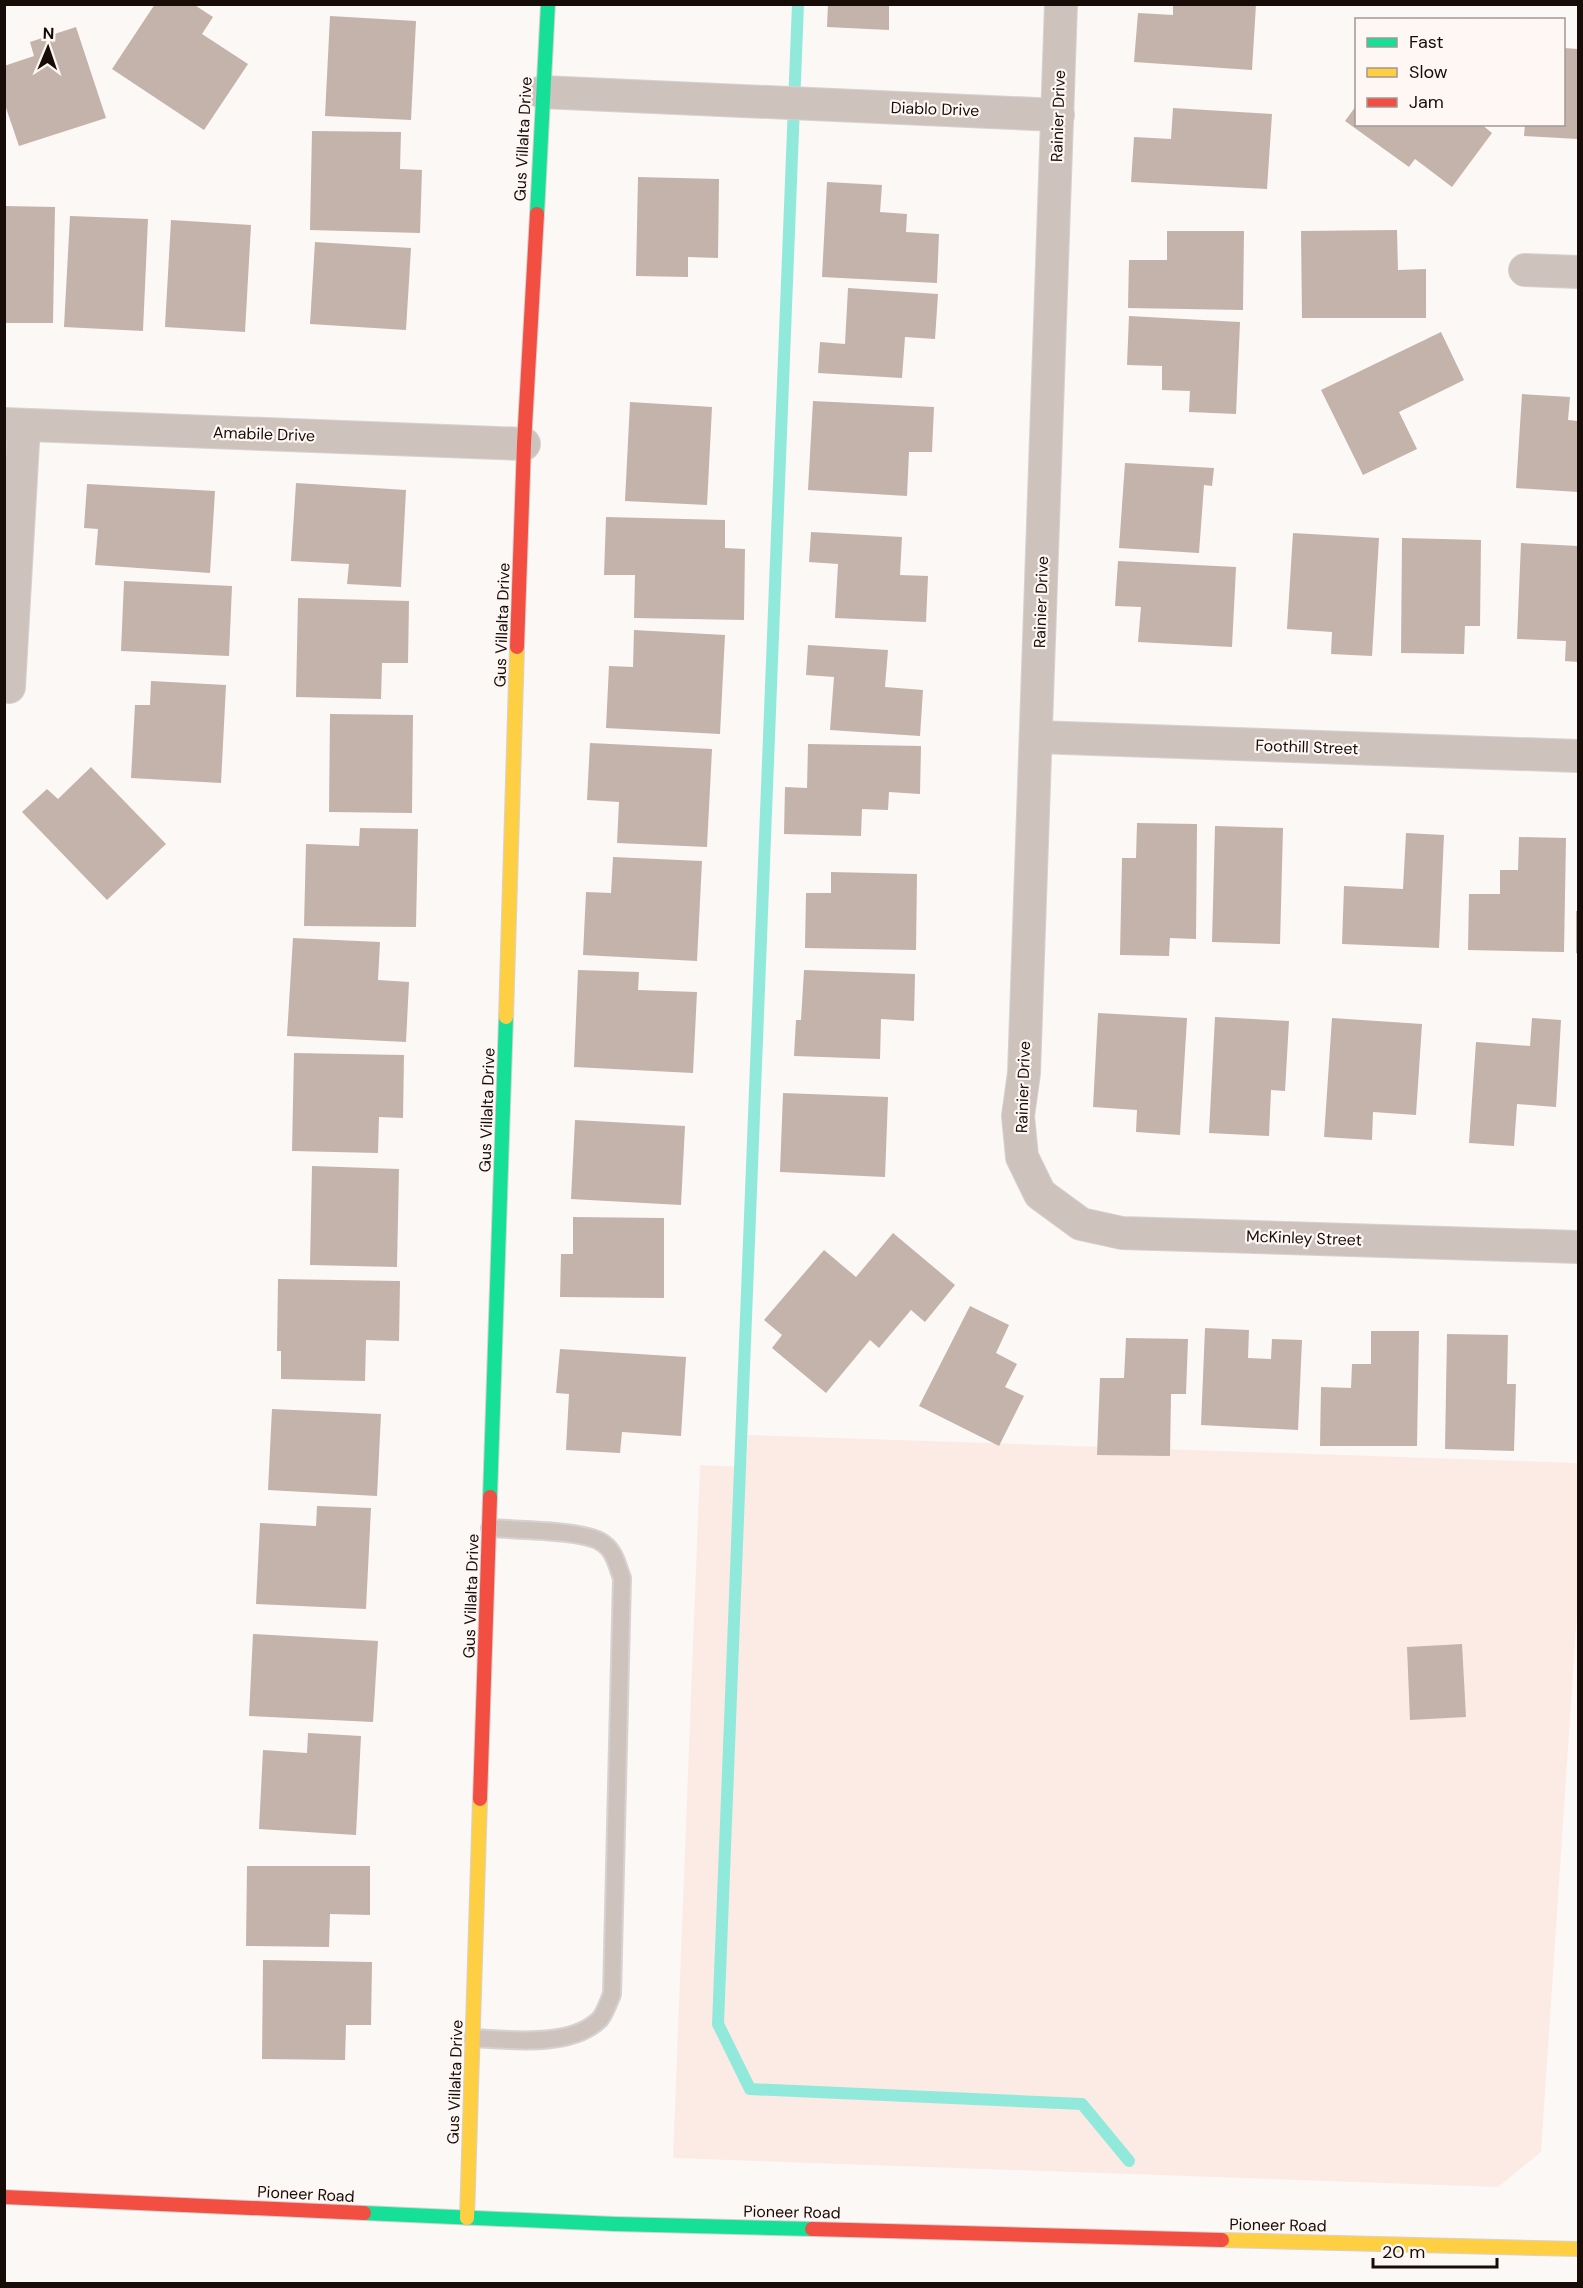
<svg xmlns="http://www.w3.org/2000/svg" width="1583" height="2288" viewBox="0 0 1583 2288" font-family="'DM Sans',sans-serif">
	<rect width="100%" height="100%" fill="#fcf8f6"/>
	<path fill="#fcebe4" d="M748,1435L1578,1463V1599L1541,2152L1498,2187L673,2158L700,1465L746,1467Z"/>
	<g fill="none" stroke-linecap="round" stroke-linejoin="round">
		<path stroke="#91e9dc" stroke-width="12" d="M798,4L718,2024L750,2089L1082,2104L1129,2161"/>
	</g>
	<g fill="#c4b3ab">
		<path d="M155,4H193L213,17L202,34L248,64L204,130L112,69Z"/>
		<path d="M828,4H889V30L827,27Z"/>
		<path d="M1173,4H1256L1252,70L1134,62L1138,13L1173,15Z"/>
		<path d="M330,16L416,21L411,120L325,116Z"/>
		<path d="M76,27L106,118L19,146L4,102V66L34,56L30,42Z"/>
		<path d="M1564,48L1578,49V139L1524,136L1525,124H1564Z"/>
		<path d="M1356,106V124H1481L1492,133L1452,187L1415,159L1409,167L1345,121Z"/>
		<path d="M1173,108L1272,114L1267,189L1131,182L1134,137L1171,139Z"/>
		<path d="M312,131L401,132L400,169L422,170L420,233L310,230Z"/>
		<path d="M638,177L719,179L718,258L688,257V277L636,276Z"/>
		<path d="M827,182L882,185L880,212L907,214L906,232L939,234L937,283L822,277Z"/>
		<path d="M4,206L55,207L53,323H4Z"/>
		<path d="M70,216L148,219L143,331L64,327Z"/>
		<path d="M171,220L251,225L245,332L165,327Z"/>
		<path d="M1397,230L1398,270L1426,269V318H1302L1301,231Z"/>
		<path d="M1167,231H1244L1243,310L1128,308L1129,260H1167Z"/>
		<path d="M315,242L411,248L406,330L310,324Z"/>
		<path d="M848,288L938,294L935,339L905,337L902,378L818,373L820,342L845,344Z"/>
		<path d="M1129,316L1240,322L1236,414L1189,412L1190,391L1162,390V366L1127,365Z"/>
		<path d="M1441,332L1464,380L1399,412L1417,449L1363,475L1321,390Z"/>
		<path d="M1522,394L1570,397L1568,420L1578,421V492L1516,488Z"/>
		<path d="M813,401L934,407L932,452H909L907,496L808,490Z"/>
		<path d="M630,402L712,407L707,505L625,501Z"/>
		<path d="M1125,463L1214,468L1212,486L1204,485L1199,553L1119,548Z"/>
		<path d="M296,483L406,490L401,587L347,584L349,564L291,561Z"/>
		<path d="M87,484L215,491L210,573L95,565L98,529L84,528Z"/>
		<path d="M606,517L725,520V548L745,549L744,620L634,618L635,575H604Z"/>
		<path d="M811,532L902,537L900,575L928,576L926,622L835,618L838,564L809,562Z"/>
		<path d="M1293,533L1379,538L1372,656L1331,654L1332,632L1287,629Z"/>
		<path d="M1402,538L1481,540L1480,626H1465L1464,654L1401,653Z"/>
		<path d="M1521,543L1578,546V662L1565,661L1566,641L1517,639Z"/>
		<path d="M1118,561L1236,567L1232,647L1138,642L1141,607L1115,606Z"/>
		<path d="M124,581L232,586L229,656L121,651Z"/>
		<path d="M298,598L409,601L408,663H382L381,699L296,697Z"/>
		<path d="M634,630L725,635L720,734L606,728L609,666L633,667Z"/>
		<path d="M808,645L888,650L885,687L923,690L920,736L830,730L834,677L806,675Z"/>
		<path d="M151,681L226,685L221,783L131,778L135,705H150Z"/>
		<path d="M330,714L413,715L412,813L329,812Z"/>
		<path d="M590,743L712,749L707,847L617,843L619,802L587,800Z"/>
		<path d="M808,744L921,746L920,794L889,792L888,810L862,809L861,836L784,834L785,787L807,788Z"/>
		<path d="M91,767L166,844L107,900L22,812L47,789L58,799Z"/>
		<path d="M1137,823L1197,824L1196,939L1170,938L1169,956L1120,955L1122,858H1136Z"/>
		<path d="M1215,826L1283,828L1280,944L1212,942Z"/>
		<path d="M360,828L418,829L416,927L304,926L306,844L359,846Z"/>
		<path d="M1406,833L1444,835L1439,948L1342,944L1344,886L1403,889Z"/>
		<path d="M1519,837L1566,838L1564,952L1468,950L1469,894H1500V870H1518Z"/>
		<path d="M613,857L702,861L697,961L583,955L586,892L611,893Z"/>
		<path d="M831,872L917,874L916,950L805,948L806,893H831Z"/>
		<path d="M1576,911H1578V954L1576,953Z"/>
		<path d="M293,938L380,942L378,980L409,982L406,1042L287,1036Z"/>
		<path d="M578,970L639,972L638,990L697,992L693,1073L574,1067Z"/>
		<path d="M804,970L915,974L914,1021L881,1019L880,1059L794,1056L796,1020H801Z"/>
		<path d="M1098,1013L1187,1018L1180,1135L1136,1132L1137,1110L1093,1107Z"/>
		<path d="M1215,1017L1289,1021L1285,1091L1271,1090L1269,1136L1209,1133Z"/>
		<path d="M1332,1018L1422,1024L1416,1115L1373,1112L1372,1140L1324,1137Z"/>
		<path d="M1532,1018L1561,1020L1556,1107L1517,1104L1514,1146L1469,1143L1476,1042L1530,1046Z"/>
		<path d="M294,1053L404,1055L403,1118L379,1117L378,1153L292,1151Z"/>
		<path d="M783,1093L888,1097L885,1177L780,1172Z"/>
		<path d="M575,1120L685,1126L681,1205L571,1199Z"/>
		<path d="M312,1166L399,1169L397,1267L310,1265Z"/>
		<path d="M573,1217L664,1218V1298L560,1297L561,1254H573Z"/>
		<path d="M893,1233L955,1285L925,1322L911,1310L879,1348L870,1340L826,1393L772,1348L782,1335L764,1320L824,1250L856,1277Z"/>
		<path d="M278,1279L400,1281L399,1341L366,1340L365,1381L281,1379V1351H277Z"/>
		<path d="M970,1306L1009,1325L996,1353L1017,1364L1005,1387L1024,1396L999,1446L919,1406Z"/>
		<path d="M1205,1328L1249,1330L1248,1358L1271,1359L1272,1339L1302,1340L1298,1430L1201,1425Z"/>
		<path d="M1371,1331H1419L1417,1446H1320L1321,1387L1351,1388L1352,1364H1371Z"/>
		<path d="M1447,1334L1508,1335L1507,1384H1516L1514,1451L1445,1449Z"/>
		<path d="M1126,1338L1188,1339L1186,1394H1171L1170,1456L1097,1455L1100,1378H1124Z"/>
		<path d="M560,1349L686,1357L681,1436L622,1432L620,1453L566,1450L569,1394L556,1393Z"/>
		<path d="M272,1409L381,1414L377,1496L268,1490Z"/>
		<path d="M317,1506L371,1508L366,1609L256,1604L260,1523L316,1526Z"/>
		<path d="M253,1634L378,1641L373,1722L249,1716Z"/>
		<path d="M1462,1644L1466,1717L1410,1720L1407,1647Z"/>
		<path d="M308,1733L361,1736L356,1835L259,1829L263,1750L307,1753Z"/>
		<path d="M247,1866H370V1915L330,1914L329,1947L246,1946Z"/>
		<path d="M263,1960L372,1962L371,2025H346L345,2060L262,2059Z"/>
	</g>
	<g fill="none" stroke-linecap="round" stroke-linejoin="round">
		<defs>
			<path id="lane" d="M473,2038C509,2040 572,2048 600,2019C605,2013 609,2001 612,1994L622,1578C617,1565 614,1549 601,1542C583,1530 515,1530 490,1528"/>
			<g id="street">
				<path d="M1061,4L1024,1073L1018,1116L1022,1157L1040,1194L1081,1224L1122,1233L1578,1247"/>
				<path d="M542,92L1058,115"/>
				<path d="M1525,270L1578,272"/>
				<path d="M4,424L524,444"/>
				<path d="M9,687L24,425"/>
				<path d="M1036,737L1578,756"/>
			</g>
			<g id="fast">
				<path d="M537,214L548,4"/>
				<path d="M490,1497L506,1017"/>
				<path d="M364,2213L615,2224L812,2229"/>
			</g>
			<g id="slow">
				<path d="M506,1017L517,647"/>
				<path d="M467,2218L480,1799"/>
				<path d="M1222,2240L1578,2249"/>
			</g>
			<g id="jam">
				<path d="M517,647L524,444L537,214"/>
				<path d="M480,1799L490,1497"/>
				<path d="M4,2197L364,2213"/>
				<path d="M812,2229L1222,2240"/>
			</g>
		</defs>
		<use href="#lane" stroke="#d7d2d1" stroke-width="20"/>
		<use href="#street" stroke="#d7d2d1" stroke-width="34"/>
		<use href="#fast" stroke="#d7d2d1" stroke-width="16"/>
		<use href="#slow" stroke="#d7d2d1" stroke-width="16"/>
		<use href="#jam" stroke="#d7d2d1" stroke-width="16"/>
		<use href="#lane" stroke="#cec2bc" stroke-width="16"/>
		<use href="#street" stroke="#cec2bc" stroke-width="32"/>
		<use href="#fast" stroke="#16e098" stroke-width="14"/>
		<use href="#slow" stroke="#ffcf43" stroke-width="14"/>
		<use href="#jam" stroke="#f24e42" stroke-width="14"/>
	</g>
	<g text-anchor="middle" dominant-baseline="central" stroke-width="4.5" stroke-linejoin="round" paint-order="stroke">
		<g font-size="16" fill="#170c07" stroke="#fef7f4">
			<text transform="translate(935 109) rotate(2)">Diablo Drive</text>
			<text transform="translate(1058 116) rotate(-88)">Rainier Drive</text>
			<text transform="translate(523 139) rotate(-87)">Gus Villalta Drive</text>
			<text transform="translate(264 434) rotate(2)">Amabile Drive</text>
			<text transform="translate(1041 602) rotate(-88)">Rainier Drive</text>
			<text transform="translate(502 625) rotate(-88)">Gus Villalta Drive</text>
			<text transform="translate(1307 747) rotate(2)">Foothill Street</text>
			<text transform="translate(1023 1087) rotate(-88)">Rainier Drive</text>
			<text transform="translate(487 1110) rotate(-88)">Gus Villalta Drive</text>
			<text transform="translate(1304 1238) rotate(2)">McKinley Street</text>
			<text transform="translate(471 1596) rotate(-88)">Gus Villalta Drive</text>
			<text transform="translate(455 2082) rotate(-88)">Gus Villalta Drive</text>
			<text transform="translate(306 2194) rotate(3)">Pioneer Road</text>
			<text transform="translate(792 2212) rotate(1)">Pioneer Road</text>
			<text transform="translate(1278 2225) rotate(1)">Pioneer Road</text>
		</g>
	</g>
	<rect width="1583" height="2288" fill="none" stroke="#170c07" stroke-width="12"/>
	<rect x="1355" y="18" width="210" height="108" fill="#fef7f4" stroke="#a29995" stroke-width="1.5"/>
	<rect x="1367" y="38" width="30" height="9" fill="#16e098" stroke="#a29995" stroke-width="1.5"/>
	<text x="1409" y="48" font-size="18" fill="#170c07">Fast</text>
	<rect x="1367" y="68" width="30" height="9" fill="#ffcf43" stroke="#a29995" stroke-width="1.5"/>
	<text x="1409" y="78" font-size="18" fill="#170c07">Slow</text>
	<rect x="1367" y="98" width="30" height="9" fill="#f24e42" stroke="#a29995" stroke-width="1.5"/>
	<text x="1409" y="108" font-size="18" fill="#170c07">Jam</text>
	<g transform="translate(48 48) rotate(2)" stroke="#fef7f4" stroke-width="4.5" paint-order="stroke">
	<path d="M0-4.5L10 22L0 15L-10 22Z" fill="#170c07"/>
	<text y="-9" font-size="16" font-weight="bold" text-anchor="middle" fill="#170c07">N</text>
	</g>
	<path d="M1373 2258v9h124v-9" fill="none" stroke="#170c07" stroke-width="3"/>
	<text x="1382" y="2258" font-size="18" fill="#170c07" stroke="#fef7f4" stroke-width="4.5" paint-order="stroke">20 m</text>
</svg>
